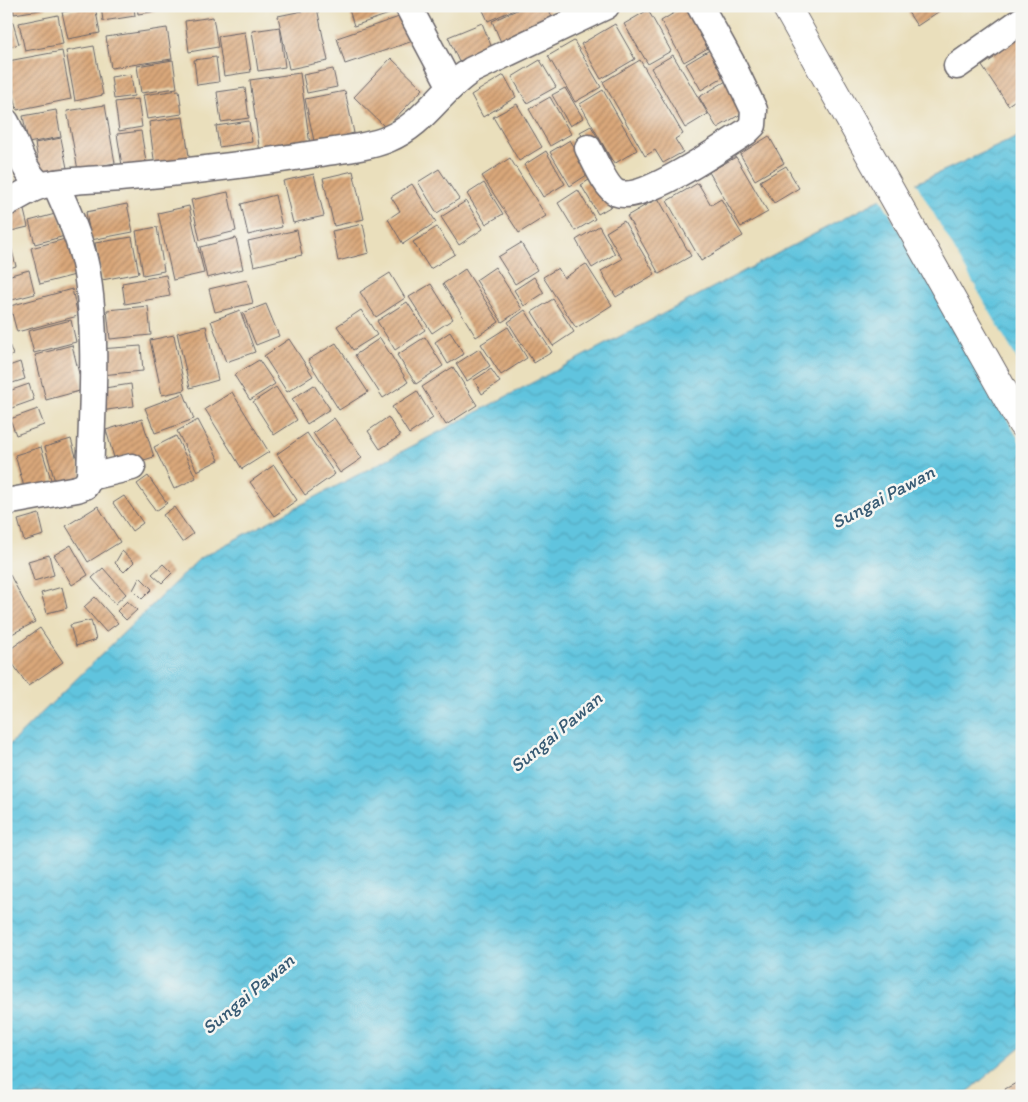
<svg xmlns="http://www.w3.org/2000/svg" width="1028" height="1102" viewBox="0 0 1028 1102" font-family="Itim,sans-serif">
	<defs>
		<pattern id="water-waves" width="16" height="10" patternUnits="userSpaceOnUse" patternTransform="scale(1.25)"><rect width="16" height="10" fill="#60c4de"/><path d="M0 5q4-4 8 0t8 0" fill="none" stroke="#53a8bf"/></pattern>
		<pattern id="building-hatch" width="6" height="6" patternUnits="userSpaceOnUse" patternTransform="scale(1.25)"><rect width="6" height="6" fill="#daa87a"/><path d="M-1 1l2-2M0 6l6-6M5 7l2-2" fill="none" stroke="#b08865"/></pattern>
	</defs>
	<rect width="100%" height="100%" fill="#f6f6f2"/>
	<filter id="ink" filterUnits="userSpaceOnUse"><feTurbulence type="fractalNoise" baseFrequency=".02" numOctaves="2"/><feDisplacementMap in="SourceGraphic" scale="10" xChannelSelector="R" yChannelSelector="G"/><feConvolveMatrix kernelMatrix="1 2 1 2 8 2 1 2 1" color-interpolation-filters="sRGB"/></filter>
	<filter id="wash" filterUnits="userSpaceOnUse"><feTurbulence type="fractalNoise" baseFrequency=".0096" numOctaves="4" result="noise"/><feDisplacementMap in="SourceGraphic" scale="20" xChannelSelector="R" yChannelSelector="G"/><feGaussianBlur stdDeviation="1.12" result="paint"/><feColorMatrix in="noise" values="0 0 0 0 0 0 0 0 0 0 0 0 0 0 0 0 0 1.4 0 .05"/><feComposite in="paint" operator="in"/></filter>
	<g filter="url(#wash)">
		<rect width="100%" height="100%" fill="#eadfbc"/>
		<path fill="url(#water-waves)" stroke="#41738c" d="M1022,135V1046L970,1090L960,1096H6V748L200,558L875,202Z"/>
		<path fill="#eadfbc" d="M915,181L1022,368V445L880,197Z"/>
		<g id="blocks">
			<g fill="url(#building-hatch)">
				<path d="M13,6H45L46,9L14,14Z"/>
				<path d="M95,6L100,33L68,39L62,12Z"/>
				<path d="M101,6H134L135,16L103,21Z"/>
				<path d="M137,6H182V7L138,14Z"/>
				<path d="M348,6H386L389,14L354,26Z"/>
				<path d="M481,6H517L518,8L488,21Z"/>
				<path d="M526,6H547L555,24L503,47L492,21Z"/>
				<path d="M685,6H698L718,42L684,62L661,21Z"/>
				<path d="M904,6H939L941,10L917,26Z"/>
				<path d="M317,8L328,61L289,69L278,16Z"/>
				<path d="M648,10L671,51L648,64L624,24Z"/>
				<path d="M411,13L419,39L345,64L337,38Z"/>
				<path d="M58,15L63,44L25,51L19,23Z"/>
				<path d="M11,16L19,44L6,48V17Z"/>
				<path d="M213,17L218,47L189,52L185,21Z"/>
				<path d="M482,23L492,48L459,62L448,37Z"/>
				<path d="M615,24L635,59L601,79L581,44Z"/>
				<path d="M280,27L285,67L258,71L252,31Z"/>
				<path d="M167,28L172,59L111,68L106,37Z"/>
				<path d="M1018,30L1022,37V101L1020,97L1008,105L982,66L994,58L989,50Z"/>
				<path d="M245,32L251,72L224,76L218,36Z"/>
				<path d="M574,41L601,87L575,102L548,56Z"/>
				<path d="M718,45L733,71L701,90L686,64Z"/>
				<path d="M94,46L103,95L75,101L66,51Z"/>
				<path d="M62,51L71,99L17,110L8,61Z"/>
				<path d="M673,55L708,114L685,128L651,68Z"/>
				<path d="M216,57L219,82L197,85L194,60Z"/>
				<path d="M391,58L423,89L386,128L354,97Z"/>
				<path d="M173,60L177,88L141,93L137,66Z"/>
				<path d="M540,60L556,87L527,103L512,77Z"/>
				<path d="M640,60L683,134L675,139L683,152L663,163L655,150L645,156L603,82Z"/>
				<path d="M333,69L337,87L307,93L303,75Z"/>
				<path d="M300,73L310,145L260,153L250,80Z"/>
				<path d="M131,74L134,96L114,99L111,77Z"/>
				<path d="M504,75L516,97L483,117L471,95Z"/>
				<path d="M733,77L751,108L717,128L699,97Z"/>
				<path d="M245,88L249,118L221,122L217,92Z"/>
				<path d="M565,88L583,118L570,126L552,95Z"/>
				<path d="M179,90L182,114L147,119L143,95Z"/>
				<path d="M603,90L637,150L614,164L580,104Z"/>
				<path d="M345,91L354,133L346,135L347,142L314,141L305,99Z"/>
				<path d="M550,97L571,134L550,146L529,109Z"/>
				<path d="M138,99L142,127L119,131L115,102Z"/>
				<path d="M517,104L542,147L519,161L493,117Z"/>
				<path d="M105,105L115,163L78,170L67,111Z"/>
				<path d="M56,110L61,137L28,143L23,116Z"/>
				<path d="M183,117L191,169L156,174L149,122Z"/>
				<path d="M249,121L252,142L219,147L216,126Z"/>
				<path d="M591,126L611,160L600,167L580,132Z"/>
				<path d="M141,131L147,168L123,172L117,134Z"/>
				<path d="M769,136L784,163L755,180L740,154Z"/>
				<path d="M61,138L69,178L42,182L35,143Z"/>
				<path d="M570,140L590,173L570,186L550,152Z"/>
				<path d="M546,151L565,184L543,197L524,165Z"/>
				<path d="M736,157L768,212L741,227L709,172Z"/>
				<path d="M510,158L546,216L519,233L482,176Z"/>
				<path d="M786,166L799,188L774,203L760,181Z"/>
				<path d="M439,169L459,199L437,213L418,182Z"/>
				<path d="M353,171L364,219L334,226L323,178Z"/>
				<path d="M600,173L617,203L598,214L581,185Z"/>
				<path d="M314,174L324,216L293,223L283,181Z"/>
				<path d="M484,183L503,214L486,224L467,194Z"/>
				<path d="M698,183L711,205L721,199L743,236L701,261L667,201Z"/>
				<path d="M412,184L436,222L403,244L388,219L400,211L391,197Z"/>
				<path d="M578,190L595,219L575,231L558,203Z"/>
				<path d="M228,192L236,231L200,240L191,200Z"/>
				<path d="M275,195L282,227L248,235L241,204Z"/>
				<path d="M658,198L691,256L659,274L627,216Z"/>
				<path d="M466,201L483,229L459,245L441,217Z"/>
				<path d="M22,202L28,227L7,232L16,266L6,269V206Z"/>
				<path d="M127,204L133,232L91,240L86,212Z"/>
				<path d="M189,206L204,273L173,280L158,213Z"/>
				<path d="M59,213L65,236L35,244L29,221Z"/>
				<path d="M624,221L655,274L616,297L601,271L622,259L606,232Z"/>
				<path d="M363,224L369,253L338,261L332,231Z"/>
				<path d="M599,226L615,254L592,268L576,240Z"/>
				<path d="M157,227L164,271L143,275L136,231Z"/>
				<path d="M437,227L455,254L430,269L413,242Z"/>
				<path d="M297,230L302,255L254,266L248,241Z"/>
				<path d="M132,237L139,273L102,280L95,243Z"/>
				<path d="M69,238L79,274L40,284L31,248Z"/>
				<path d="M236,238L243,269L207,278L200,247Z"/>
				<path d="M521,243L537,270L515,284L498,257Z"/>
				<path d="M586,264L612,305L576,328L543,277L558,268L564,278Z"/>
				<path d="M495,267L522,309L502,322L476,280Z"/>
				<path d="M465,269L499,322L476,337L443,284Z"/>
				<path d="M29,270L35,294L12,300L7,276Z"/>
				<path d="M390,273L405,298L376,317L360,292Z"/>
				<path d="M166,275L170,296L125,304L122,283Z"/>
				<path d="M534,277L544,293L524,306L514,290Z"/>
				<path d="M247,280L253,303L215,312L209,289Z"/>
				<path d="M431,284L453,319L432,333L409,297Z"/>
				<path d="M72,289L78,316L17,332L10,306Z"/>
				<path d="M553,299L574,332L553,346L532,312Z"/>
				<path d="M407,302L425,330L395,350L377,321Z"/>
				<path d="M266,304L279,336L256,345L243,313Z"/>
				<path d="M148,306L151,335L110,339L107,310Z"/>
				<path d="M240,310L255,352L226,362L211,321Z"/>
				<path d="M361,310L377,335L353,350L337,326Z"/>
				<path d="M525,310L552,352L534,363L508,322Z"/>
				<path d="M71,320L76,342L34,353L28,331Z"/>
				<path d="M206,326L218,380L190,388L177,333Z"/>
				<path d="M508,327L527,358L501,375L481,344Z"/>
				<path d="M450,332L464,354L448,364L435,342Z"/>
				<path d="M174,335L185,390L162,395L150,340Z"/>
				<path d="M6,336L13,355L6,358Z"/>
				<path d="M425,337L443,366L416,384L397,355Z"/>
				<path d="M380,338L408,382L383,398L355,355Z"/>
				<path d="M289,339L313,376L287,392L264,356Z"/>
				<path d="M336,343L368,392L339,410L308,360Z"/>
				<path d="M72,345L83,390L46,400L35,355Z"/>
				<path d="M141,346L143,371L101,375L99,349Z"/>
				<path d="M479,349L490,366L467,381L456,364Z"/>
				<path d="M259,360L275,384L250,400L234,375Z"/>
				<path d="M20,362L25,379L6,385V367Z"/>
				<path d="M453,367L477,405L446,425L422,387Z"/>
				<path d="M491,369L500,382L482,394L474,380Z"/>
				<path d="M29,384L34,400L6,410V392Z"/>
				<path d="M131,384L134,406L101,411L98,389Z"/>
				<path d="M314,385L330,409L307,424L292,399Z"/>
				<path d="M276,387L297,420L274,435L253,402Z"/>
				<path d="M417,391L433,418L409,434L392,407Z"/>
				<path d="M232,392L269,452L242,469L205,409Z"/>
				<path d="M184,393L194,419L155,433L145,408Z"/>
				<path d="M38,409L44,425L16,435L10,419Z"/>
				<path d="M388,417L400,436L380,449L368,431Z"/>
				<path d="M334,418L362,458L340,473L313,433Z"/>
				<path d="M142,419L154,457L117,468L106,430Z"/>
				<path d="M198,420L219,460L197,471L177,431Z"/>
				<path d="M307,433L335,474L305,495L277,454Z"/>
				<path d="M176,436L196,478L174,489L154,447Z"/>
				<path d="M71,439L82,477L56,485L45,447Z"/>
				<path d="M41,447L53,486L26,494L15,455Z"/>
				<path d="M274,465L297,500L274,516L250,482Z"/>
				<path d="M148,476L167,503L156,511L137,484Z"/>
				<path d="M124,496L143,523L132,531L113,503Z"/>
				<path d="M98,506L120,542L88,562L66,526Z"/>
				<path d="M174,507L193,534L182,542L163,515Z"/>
				<path d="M39,514L44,535L24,541L18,520Z"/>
				<path d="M71,545L88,575L72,585L54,555Z"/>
				<path d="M122,551L134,562L124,572L115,563Z"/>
				<path d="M49,555L54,575L34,581L28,561Z"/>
				<path d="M163,564L172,573L162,583L152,574Z"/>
				<path d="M103,568L126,594L115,604L92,578Z"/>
				<path d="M10,575L35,622L6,637V576Z"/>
				<path d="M140,577L152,589L142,599L133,590Z"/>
				<path d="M62,587L67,608L47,613L41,593Z"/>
				<path d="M95,597L118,623L106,632L84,607Z"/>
				<path d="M127,601L137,610L126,620L117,611Z"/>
				<path d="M91,620L96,640L76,646L70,625Z"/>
				<path d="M40,628L63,662L28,686L6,654V652Z"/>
				<path d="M1022,1080V1096H1009L1005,1089Z"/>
			</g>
		</g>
	</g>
	<g filter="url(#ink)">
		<use href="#blocks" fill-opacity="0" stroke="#686468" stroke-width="1"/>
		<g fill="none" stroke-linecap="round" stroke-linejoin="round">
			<defs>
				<g id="minor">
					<path d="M408,6L451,87"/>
					<path d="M957,66L1022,20"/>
					<path d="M6,122C16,141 23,174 41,185"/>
					<path d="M588,148C594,159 606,188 617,193C642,203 724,146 746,132L753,125L754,110L731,62L700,6"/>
					<path d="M6,203C18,198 32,187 44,185C72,179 102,180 130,177C192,171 253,164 314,154C337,150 367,148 388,139C426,123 439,91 472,70L606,6"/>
					<path d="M90,477L132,467"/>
					<path d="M6,502L77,489L85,486L90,477C92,411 98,332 86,268C80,238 67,210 55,183"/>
				</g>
				<path id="major" d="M786,6L1022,424"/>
			</defs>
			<use href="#minor" stroke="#686468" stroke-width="29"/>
			<use href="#major" stroke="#686468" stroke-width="30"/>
			<use href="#minor" stroke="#fff" stroke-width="26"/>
			<use href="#major" stroke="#fff" stroke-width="28"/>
		</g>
	</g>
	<g text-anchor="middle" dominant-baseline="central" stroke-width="5" stroke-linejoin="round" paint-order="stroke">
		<g font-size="19" font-style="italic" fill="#385b74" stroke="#f6f6f2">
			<text transform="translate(883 497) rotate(-28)">Sungai Pawan</text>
			<text transform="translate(556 732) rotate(-40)">Sungai Pawan</text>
			<text transform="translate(248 994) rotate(-40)">Sungai Pawan</text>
		</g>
	</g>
	<rect width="1028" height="1102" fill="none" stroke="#f6f6f2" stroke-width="25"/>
</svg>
